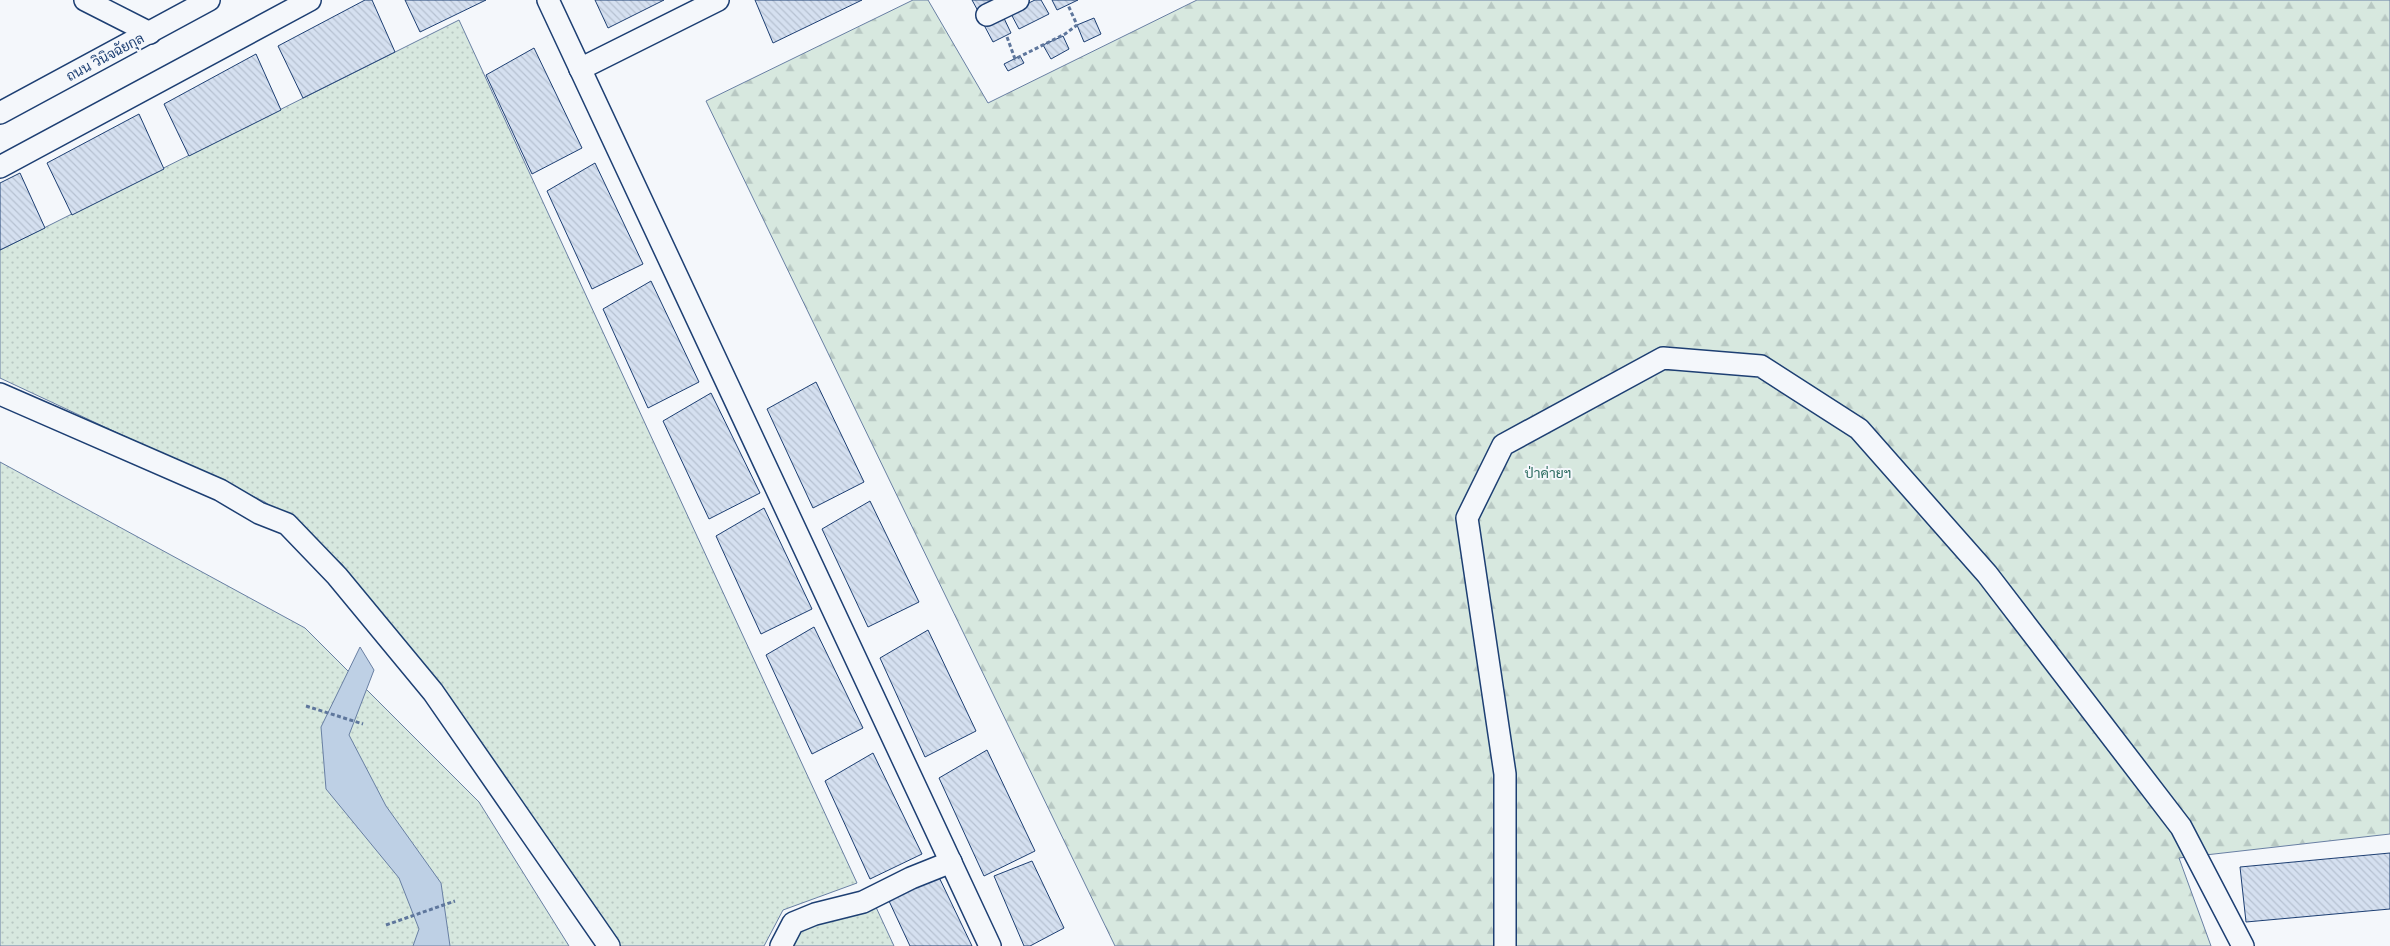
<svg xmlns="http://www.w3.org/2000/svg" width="2390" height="946" viewBox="0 0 2390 946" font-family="Helvetica,Sarabun,sans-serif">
	<defs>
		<pattern id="grass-dots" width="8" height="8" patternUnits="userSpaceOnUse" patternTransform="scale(1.25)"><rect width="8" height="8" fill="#d7e8df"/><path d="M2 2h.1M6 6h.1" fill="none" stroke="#b8c8c3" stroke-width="1.8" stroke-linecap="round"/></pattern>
		<pattern id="forest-firs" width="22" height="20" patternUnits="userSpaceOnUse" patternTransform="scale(1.25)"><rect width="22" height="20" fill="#d7e8df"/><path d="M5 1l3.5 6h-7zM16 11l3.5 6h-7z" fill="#b8c8c3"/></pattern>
		<pattern id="building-back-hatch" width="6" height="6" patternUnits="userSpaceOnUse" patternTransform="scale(1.25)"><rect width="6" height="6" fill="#d5e0f0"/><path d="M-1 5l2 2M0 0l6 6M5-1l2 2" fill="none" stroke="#b6c1d1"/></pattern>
	</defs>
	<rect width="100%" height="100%" fill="#f4f7fb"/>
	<g fill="url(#grass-dots)" stroke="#687fa3">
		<path d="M459,20L857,883L783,910L764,946H610L342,564L265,502L0,378V250Z"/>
		<path d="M0,462L305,628L479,802L569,946H0Z"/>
		<path d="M875,905L894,946H790L802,927Z"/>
	</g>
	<path fill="url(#forest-firs)" stroke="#687fa3" d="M913,0H928L988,103L1197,0H2390V834L2179,858L2211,946H1115L706,101Z"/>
	<path fill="#bed0e5" stroke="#687fa3" d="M360,647L374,670L349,735L386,806L441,883L450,946H413L419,929L399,878L326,789L321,727Z"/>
	<g fill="url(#building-back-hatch)" stroke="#1d3f73">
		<path d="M365,0H372L395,52L303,98L278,46Z"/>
		<path d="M405,0H486L420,32Z"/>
		<path d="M595,0H664L608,28Z"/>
		<path d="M755,0H862L773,43Z"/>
		<path d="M972,0H994L978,11Z"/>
		<path d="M1035,0H1041L1049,14L1019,29L1010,12Z"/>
		<path d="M1052,0H1078L1057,10Z"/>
		<path d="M1002,14L1011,33L993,42L984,25Z"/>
		<path d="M1094,18L1101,34L1084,42L1077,25Z"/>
		<path d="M1063,36L1069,49L1051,59L1043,45Z"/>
		<path d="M534,48L582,148L532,174L486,75Z"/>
		<path d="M256,54L281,110L189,156L164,104Z"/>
		<path d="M1020,56L1024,63L1008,71L1004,64Z"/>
		<path d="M139,114L164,169L72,215L47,163Z"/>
		<path d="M595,163L643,264L592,289L547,191Z"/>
		<path d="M20,173L45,228L0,250V183Z"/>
		<path d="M651,281L699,382L648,408L603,309Z"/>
		<path d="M816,382L864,482L813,508L767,409Z"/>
		<path d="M711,393L760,493L709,519L663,421Z"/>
		<path d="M870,501L919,602L868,627L822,529Z"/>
		<path d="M764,508L812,609L761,634L716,536Z"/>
		<path d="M814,627L863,728L812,754L766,655Z"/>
		<path d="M928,630L976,731L925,757L880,658Z"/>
		<path d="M987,750L1035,851L984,876L939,778Z"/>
		<path d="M873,753L922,854L870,879L825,781Z"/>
		<path d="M2390,853V909L2246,922L2240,867Z"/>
		<path d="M1032,861L1064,928L1030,946H1024L994,876Z"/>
		<path d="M937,873L972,946H910L889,901Z"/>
	</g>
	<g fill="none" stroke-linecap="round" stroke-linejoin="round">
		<defs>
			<g id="minor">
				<path d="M85,0L150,33"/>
				<path d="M548,0L990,946"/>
				<path d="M987,15L1018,0"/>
				<path d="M580,69L718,0"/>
				<path d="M0,113L209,0"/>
				<path d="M0,167L310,0"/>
				<path d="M0,394L220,490L259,513L287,524L337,576L433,692L609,946"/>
				<path d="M781,946L793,923L815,914L863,902L911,878L951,862"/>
				<path d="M1505,946V774L1467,518L1503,445L1663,358L1761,366L1859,429L1987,574L2181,827L2243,946"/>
			</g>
		</defs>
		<use href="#minor" stroke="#1d3f73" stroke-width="24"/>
		<g stroke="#5e769c" stroke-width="3" stroke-dasharray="4 2.5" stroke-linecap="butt">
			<path d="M1007,37L1015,59L1065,34L1077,25L1068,5"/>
			<path d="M306,706L363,724"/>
			<path d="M386,925L455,901"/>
		</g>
		<use href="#minor" stroke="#f4f7fb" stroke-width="21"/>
	</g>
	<g text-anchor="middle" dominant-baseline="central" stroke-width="4" stroke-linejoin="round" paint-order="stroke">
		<g font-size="14" fill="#1d3f73" stroke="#f4f7fb">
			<text transform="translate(105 57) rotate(-28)">ถนน วินิจฉัยกุล</text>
		</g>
		<g font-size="14" fill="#2c6c60" stroke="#f4f7fb">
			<text x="1548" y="473">ป่าค่ายฯ</text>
		</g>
	</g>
</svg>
